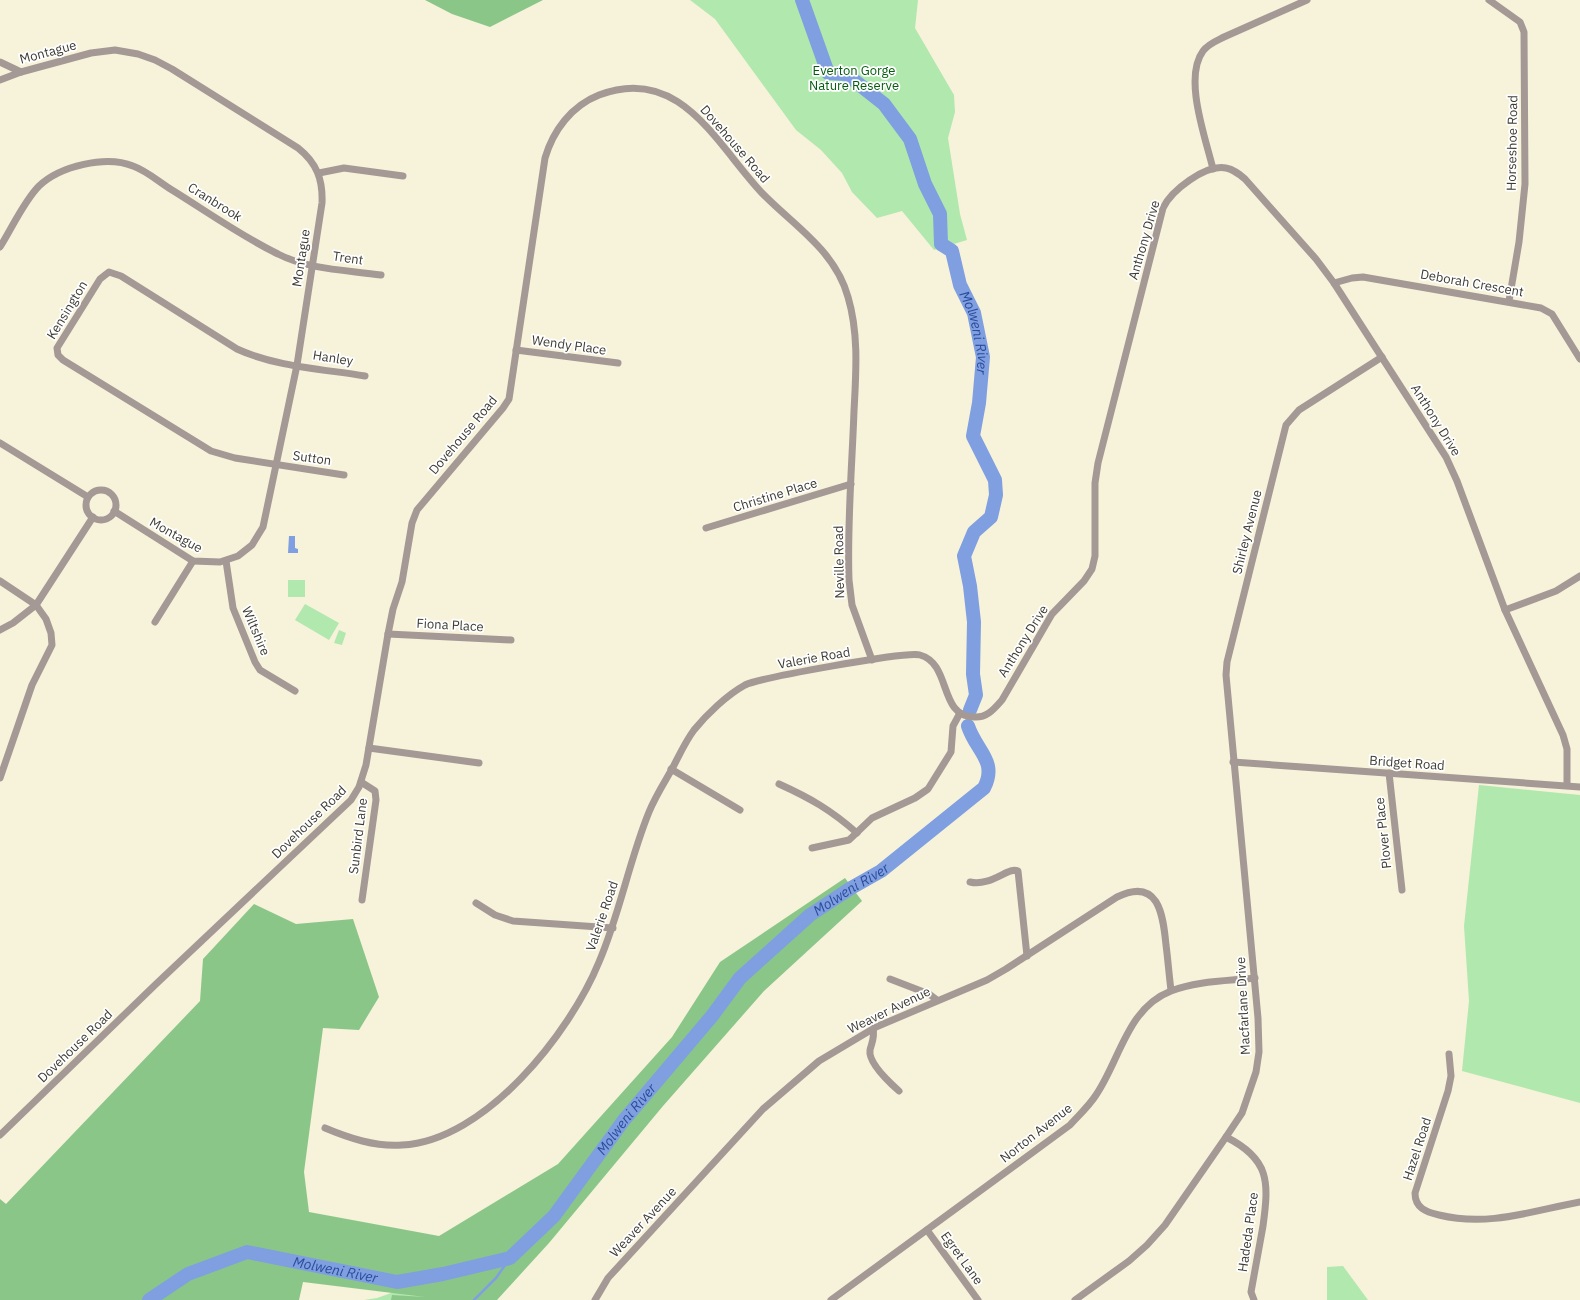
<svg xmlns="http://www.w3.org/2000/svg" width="1580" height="1300" viewBox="0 0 1580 1300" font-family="'IBM Plex Sans',sans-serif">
	<rect width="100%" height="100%" fill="#f7f2da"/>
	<g fill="#b0e8ae">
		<path d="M690,0H918L915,28L954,95L955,112L948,138L960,214L967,240L934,250L902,211L877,218L852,192L842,173L821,150L796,130L715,19Z"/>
		<rect x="288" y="580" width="17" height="17"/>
		<path d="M305,604L339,623L329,640L295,620Z"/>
		<path d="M339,630L346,633L342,645L334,643Z"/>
		<path d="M1479,785L1580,795V1103L1462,1071L1469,1001L1464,926Z"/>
		<path d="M1343,1266L1368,1300H1327V1267Z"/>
		<path d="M417,1284L428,1300H364L377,1298Z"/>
	</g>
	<g fill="#8bc689">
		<path d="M425,0H543L490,27L452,14Z"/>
		<path d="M845,878L862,901L764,991L663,1106L549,1243L497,1300H391L392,1295L425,1297L303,1282L299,1300H0V1199L6,1204L200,1001L203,959L254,904L296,924L353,919L379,997L359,1030L323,1028L304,1172L309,1212L439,1236L558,1164L672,1037L720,962Z"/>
	</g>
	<path fill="#7f9fe1" d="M289,536H295V548L298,549V553H288Z"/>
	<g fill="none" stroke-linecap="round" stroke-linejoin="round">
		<path stroke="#7f9fe1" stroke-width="2.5" d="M474,1300L496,1278L510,1258"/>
		<g stroke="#7f9fe1" stroke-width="14">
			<path id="s1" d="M802,0L828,73L846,74L884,104L910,139L925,184L940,214L941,244L952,251L960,285L974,313L983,357L979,403L973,436L995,480L996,495L991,517L974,532L964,556L970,586L974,622L973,674L976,695L970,710"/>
			<path id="s2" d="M149,1300L188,1274L247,1252L397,1282L443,1274L510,1258L554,1216L624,1120L712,1016L740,978L810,915L851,888L881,871L984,788C998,761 976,751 968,726"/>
		</g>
		<g stroke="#a49995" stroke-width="7">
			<path d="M1489,0L1520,22L1524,32L1525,184L1519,242L1509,301"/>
			<path d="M0,62L21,72"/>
			<path d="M0,80L21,72L91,53L115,50L138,54L155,60L172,69L298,148C317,163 323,180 322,203L297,365L263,527L252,545L238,556L220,562L193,561L114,511"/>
			<path d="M1213,169C1206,139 1183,78 1203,51C1208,44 1216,41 1224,37L1307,0"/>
			<path d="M319,173L344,168L403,176"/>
			<path d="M0,247C12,228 24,201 39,186C60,166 106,155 133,166C147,171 159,182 172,190C206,211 241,236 278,254C309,270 347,270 381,275"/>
			<path d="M1334,283L1352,278L1363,277L1541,308L1552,314L1580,359"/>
			<path d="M516,350L618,363"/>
			<path d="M0,443L88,497"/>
			<path d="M344,475L235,458L211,451L63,360L58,355L57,348L100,279L109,272L121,276L237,349C276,367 323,369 365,376"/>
			<circle cx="101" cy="505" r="15"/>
			<path d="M706,528L851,484"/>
			<path d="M226,561L233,608L255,662L260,670L295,691"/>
			<path d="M0,581L36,605L46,619L51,633L52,645L32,685L0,778"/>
			<path d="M1505,610L1556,591L1580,576"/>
			<path d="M155,622L193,561"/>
			<path d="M0,630L13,623L36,605L93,517"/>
			<path d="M388,634L511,640"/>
			<path d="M369,748L479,763"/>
			<path d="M1233,762L1580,787"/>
			<path d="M671,769L740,810"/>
			<path d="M1389,773L1402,890"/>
			<path d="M361,782L375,791L376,800L362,900"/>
			<path d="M779,784C810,798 831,810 857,833"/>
			<path d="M812,848L849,840L872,818L915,798L928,789L951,752L953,726L960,713"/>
			<path d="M970,882C991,887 1009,866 1018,871L1027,956"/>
			<path d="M476,903L495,915L513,921L613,928"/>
			<path d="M890,979L929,994L937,1000"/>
			<path d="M873,1028C875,1037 872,1042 870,1050C868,1063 890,1083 899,1091"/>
			<path d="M1449,1054L1451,1076L1448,1091L1415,1193C1415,1208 1426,1212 1439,1215C1489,1227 1531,1211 1580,1202"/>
			<path d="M325,1128C349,1138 375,1147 402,1145C485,1141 570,1033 599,962C620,913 629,861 649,812C655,797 664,783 672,769C679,756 685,742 694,730C707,714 727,695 745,685C759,678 907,651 920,655C952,664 938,716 974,717C987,718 994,709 1002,700L1052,614L1084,581L1092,569L1095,556V483L1098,463L1163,208C1171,191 1205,164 1226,168C1233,169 1239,174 1245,179L1316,259L1334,283L1446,457L1457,481L1505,610L1563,735L1567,749V785"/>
			<path d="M0,1135L155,985L351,800L359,787L366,765L388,634L393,609L402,582L412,523L417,510L503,408L509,399L545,158C553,131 571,106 599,95C680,64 716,144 762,193C794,226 835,250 848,297C859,334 856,373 854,411C852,467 847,524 849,580L852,605L872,660"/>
			<path d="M1226,1137C1270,1159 1269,1182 1263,1226C1259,1248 1255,1270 1251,1292L1254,1300"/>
			<path d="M927,1230L978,1300"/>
			<path d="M595,1300L608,1278L763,1109L819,1061L876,1027L987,980L1006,969L1117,897C1158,877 1163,913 1166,945C1168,960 1169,975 1171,990"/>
			<path d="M831,1300L1070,1125C1079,1115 1089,1106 1096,1095C1120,1060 1127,1008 1171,991C1196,981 1228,981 1255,978"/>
			<path d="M1075,1300L1129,1261L1147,1245L1165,1225L1226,1137L1242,1113L1256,1072L1259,1052L1258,1018L1226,675L1227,662L1286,425L1299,410L1382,357"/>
		</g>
	</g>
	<g text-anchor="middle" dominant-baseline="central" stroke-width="3.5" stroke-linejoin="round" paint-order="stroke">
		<g font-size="13" fill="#3d3b32" stroke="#fff">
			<text transform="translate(48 52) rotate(-15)">Montague</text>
			<text transform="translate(1512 143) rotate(-89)">Horseshoe Road</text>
			<text transform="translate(735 144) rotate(49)">Dovehouse Road</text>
			<text transform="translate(215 202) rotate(32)">Cranbrook</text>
			<text transform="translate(1144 240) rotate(-74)">Anthony Drive</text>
			<text transform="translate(301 258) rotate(-81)">Montague</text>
			<text transform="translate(348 258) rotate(8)">Trent</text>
			<text transform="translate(1472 283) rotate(10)">Deborah Crescent</text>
			<text transform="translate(67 310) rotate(-59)">Kensington</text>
			<text transform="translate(569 345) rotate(8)">Wendy Place</text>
			<text transform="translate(333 358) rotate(9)">Hanley</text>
			<text transform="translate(1436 420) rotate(58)">Anthony Drive</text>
			<text transform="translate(463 435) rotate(-50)">Dovehouse Road</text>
			<text transform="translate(312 458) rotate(8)">Sutton</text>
			<text transform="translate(775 495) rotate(-17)">Christine Place</text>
			<text transform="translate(1247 532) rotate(-76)">Shirley Avenue</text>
			<text transform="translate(176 535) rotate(29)">Montague</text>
			<text transform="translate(839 562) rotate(-91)">Neville Road</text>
			<text transform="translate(450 625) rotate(3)">Fiona Place</text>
			<text transform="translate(256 631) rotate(67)">Wiltshire</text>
			<text transform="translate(1023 641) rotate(-58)">Anthony Drive</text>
			<text transform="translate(814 658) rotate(-10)">Valerie Road</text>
			<text transform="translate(1407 763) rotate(4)">Bridget Road</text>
			<text transform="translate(309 822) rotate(-44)">Dovehouse Road</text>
			<text transform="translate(1383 833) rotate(-96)">Plover Place</text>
			<text transform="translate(358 836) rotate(-83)">Sunbird Lane</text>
			<text transform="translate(602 916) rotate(-71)">Valerie Road</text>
			<text transform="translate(1243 1006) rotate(-93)">Macfarlane Drive</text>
			<text transform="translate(889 1010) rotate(-26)">Weaver Avenue</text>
			<text transform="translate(75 1046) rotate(-44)">Dovehouse Road</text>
			<text transform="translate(1036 1133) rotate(-38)">Norton Avenue</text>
			<text transform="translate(1417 1149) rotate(-72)">Hazel Road</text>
			<text transform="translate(643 1222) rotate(-47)">Weaver Avenue</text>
			<text transform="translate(1248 1232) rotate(-82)">Hadeda Place</text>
			<text transform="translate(962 1258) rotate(54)">Egret Lane</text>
		</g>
		<g font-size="13" fill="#045d0e" stroke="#fff">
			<text x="854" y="70">Everton Gorge<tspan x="854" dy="15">Nature Reserve</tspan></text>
		</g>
		<g font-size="14" font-style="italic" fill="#2a4c9b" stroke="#fff">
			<text stroke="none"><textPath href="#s1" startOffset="397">Molweni River</textPath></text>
			<text stroke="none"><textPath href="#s2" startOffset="884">Molweni River</textPath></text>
			<text stroke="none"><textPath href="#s2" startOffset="560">Molweni River</textPath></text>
			<text stroke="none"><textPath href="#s2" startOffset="200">Molweni River</textPath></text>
		</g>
	</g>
</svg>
